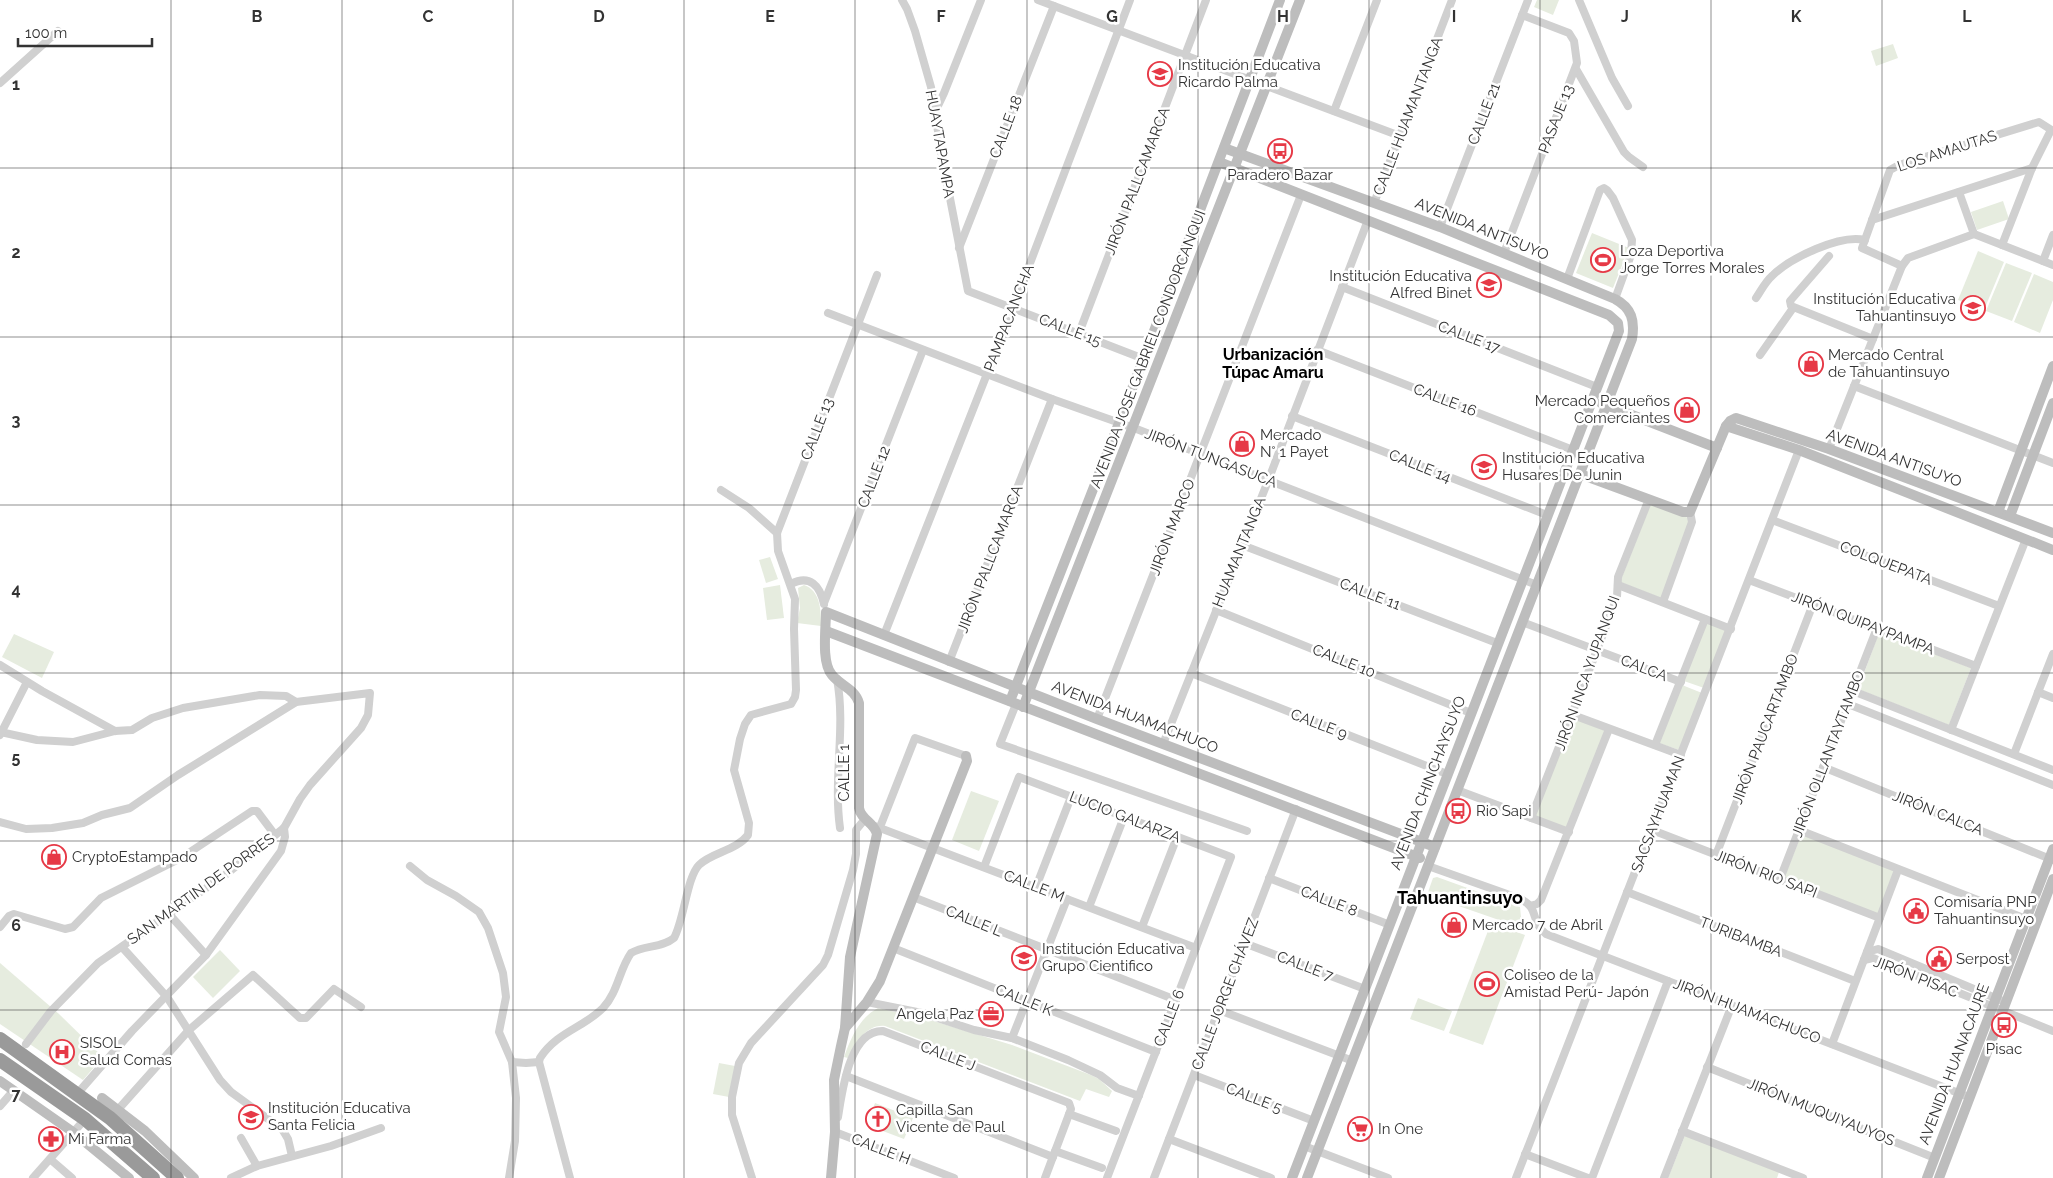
<svg xmlns="http://www.w3.org/2000/svg" width="2053" height="1178" viewBox="0 0 2053 1178" font-family="Raleway,sans-serif">
	<rect width="100%" height="100%" fill="#fff"/>
	<g fill="#e6ecdf">
		<path d="M1537,0H1559L1553,15L1534,7Z"/>
		<path d="M1893,44L1898,58L1876,66L1871,51Z"/>
		<path d="M2003,201L2009,219L1977,230L1971,212Z"/>
		<path d="M1592,233L1629,248L1613,288L1576,273Z"/>
		<path d="M1978,251L2004,262L1984,310L1958,300Z"/>
		<path d="M2006,263L2032,273L2012,321L1986,311Z"/>
		<path d="M2034,274L2053,282V300L2040,333L2014,322Z"/>
		<path d="M1651,503L1691,519L1661,598L1620,582Z"/>
		<path d="M770,557L778,579L766,583L759,560Z"/>
		<path d="M780,585L784,618L767,620L763,588Z"/>
		<path d="M804,585C821,591 821,611 821,626L797,623L800,608L798,588Z"/>
		<path d="M1706,622L1727,630L1704,688L1684,681Z"/>
		<path d="M1879,633L1971,668L1949,725L1858,689Z"/>
		<path d="M14,634L54,652L42,678L2,657Z"/>
		<path d="M1682,685L1702,693L1679,750L1659,743Z"/>
		<path d="M1574,718L1606,730L1567,829L1534,816Z"/>
		<path d="M971,791L999,801L979,851L952,840Z"/>
		<path d="M1802,833L1894,871L1878,914L1784,878Z"/>
		<path d="M1437,877L1520,907L1522,928L1427,895L1433,878Z"/>
		<path d="M1491,923L1525,935L1483,1045L1449,1033Z"/>
		<path d="M220,950L240,971L213,998L193,977Z"/>
		<path d="M0,963L59,1014L103,1057L83,1080L0,1024Z"/>
		<path d="M1418,998L1452,1011L1444,1031L1410,1019Z"/>
		<path d="M878,1008L927,1019L1012,1045L1091,1075L1099,1079L1112,1091L1109,1097L1086,1089L1080,1101L885,1026C866,1024 855,1044 848,1058L844,1057C851,1038 859,1018 878,1008Z"/>
		<path d="M719,1063L735,1066L729,1097L713,1094Z"/>
		<path d="M875,1103L913,1118L904,1139L867,1125Z"/>
		<path d="M1686,1133L1780,1169L1777,1178H1668Z"/>
	</g>
	<g fill="none" stroke-linecap="round" stroke-linejoin="round">
		<g stroke="#d0d0d0" stroke-width="8">
			<path d="M902,0L907,9L915,31L931,87L942,157L968,291L1144,359"/>
			<path d="M1038,0L1400,136"/>
			<path d="M1579,0L1612,78L1628,106"/>
			<path d="M1576,69L1624,152L1629,157L1643,167"/>
			<path d="M0,83L58,31"/>
			<path d="M1334,111L1377,0"/>
			<path d="M935,112L944,93L981,0"/>
			<path d="M1959,192L1974,234"/>
			<path d="M1374,203L1452,0"/>
			<path d="M1872,220L2032,168"/>
			<path d="M1440,227L1528,0"/>
			<path d="M2002,245L2032,168L2051,130"/>
			<path d="M959,248L1054,6"/>
			<path d="M1504,253L1577,63L1574,41L1569,33L1522,15"/>
			<path d="M1829,256L1790,301L1791,306L1873,339"/>
			<path d="M2043,261L2053,235"/>
			<path d="M1902,266L1862,248L1890,170L1899,165L2039,122L2053,131"/>
			<path d="M1567,279L1600,190L1604,188L1607,190L1613,198L1632,240L1631,255L1615,299"/>
			<path d="M1342,287L1597,387"/>
			<path d="M1756,298C1761,291 1765,282 1772,276C1790,258 1840,234 1865,240"/>
			<path d="M828,313L1052,399L1134,428L1537,585"/>
			<path d="M1079,333L1206,0"/>
			<path d="M1317,350L1573,450"/>
			<path d="M1760,355L1793,308"/>
			<path d="M1854,386L2053,463"/>
			<path d="M1292,416L1547,515"/>
			<path d="M1829,449L1902,266L1908,258L1974,234L2053,265"/>
			<path d="M721,490L749,508L777,533"/>
			<path d="M1772,520L1999,606"/>
			<path d="M1242,545L1497,643"/>
			<path d="M1749,580L1976,666"/>
			<path d="M791,584C810,574 820,586 824,604"/>
			<path d="M1618,585L1731,629"/>
			<path d="M1663,602L1692,522L1690,512"/>
			<path d="M824,603L923,350"/>
			<path d="M1216,610L1471,713"/>
			<path d="M1522,622L1681,682"/>
			<path d="M884,635L1013,308L1130,0"/>
			<path d="M949,662L1052,399"/>
			<path d="M0,665L42,691L115,731"/>
			<path d="M1191,673L1447,774"/>
			<path d="M837,679C846,728 833,778 840,828"/>
			<path d="M1853,691L2053,770"/>
			<path d="M2038,692L2053,698"/>
			<path d="M1016,704L1000,744L1247,831"/>
			<path d="M1848,704L2053,785"/>
			<path d="M1573,715L1681,755"/>
			<path d="M1097,719L1301,195"/>
			<path d="M1951,730L2026,539"/>
			<path d="M0,732L37,740L73,742L115,731L132,730L152,718L183,708L260,695L286,696L296,702"/>
			<path d="M0,735L27,682"/>
			<path d="M1163,744L1268,481L1368,220"/>
			<path d="M1655,745L1705,619"/>
			<path d="M2014,754L2053,654"/>
			<path d="M1823,767L2053,860"/>
			<path d="M1457,790L1569,832"/>
			<path d="M1531,818L1597,650L1617,597L1618,577L1649,499"/>
			<path d="M0,822L26,829L52,828L83,823L102,815L130,808L178,775L296,702L370,693L368,715L361,728L310,785L300,799L284,828L225,875L98,963L51,1011L26,1044"/>
			<path d="M872,825L1196,948"/>
			<path d="M880,827L915,738L966,756"/>
			<path d="M1652,830L1880,918"/>
			<path d="M1799,830L2026,919"/>
			<path d="M1716,855L1813,604"/>
			<path d="M410,866L427,880L456,896L479,912L488,928L503,973L506,997L499,1032L512,1062L516,1098L515,1141L509,1178"/>
			<path d="M1428,866L1521,899C1524,901 1529,904 1531,907C1537,918 1534,924 1546,934L1969,1097"/>
			<path d="M984,867L1019,777L1231,857L1107,1178"/>
			<path d="M1269,878L1390,925"/>
			<path d="M1780,879L1877,628"/>
			<path d="M1036,887L1071,797"/>
			<path d="M1627,892L1855,981"/>
			<path d="M913,897L1176,1000"/>
			<path d="M1530,906L1537,904L1541,900L1609,729"/>
			<path d="M1089,907L1124,817"/>
			<path d="M168,913L206,955"/>
			<path d="M0,927L9,916L14,914L65,929L73,927L101,898L181,858L252,811H257L275,835"/>
			<path d="M1142,927L1177,837"/>
			<path d="M1244,943L1365,989"/>
			<path d="M122,947L167,997L220,1080L231,1092L282,1129L288,1139L292,1156"/>
			<path d="M893,948L1156,1052"/>
			<path d="M1867,952L1878,949L2005,1002"/>
			<path d="M1864,960L1873,958L2053,1031"/>
			<path d="M867,1002L922,1013L974,1030L1012,1038L1068,1060L1100,1075L1117,1088L1139,1096"/>
			<path d="M1219,1010L1353,1061"/>
			<path d="M1012,1038L1067,899"/>
			<path d="M1832,1044L1898,870"/>
			<path d="M512,1062L526,1063L539,1062"/>
			<path d="M1707,1067L1935,1158"/>
			<path d="M1194,1075L1314,1121"/>
			<path d="M846,1076L1053,1157"/>
			<path d="M77,1094L132,1031L206,955L281,851L285,837L284,828"/>
			<path d="M0,1106L14,1090"/>
			<path d="M115,1113L189,1030L253,975L300,1018H306L334,989L361,1007"/>
			<path d="M1069,1114L1116,1131"/>
			<path d="M838,1117C842,1093 849,1030 883,1031L1069,1103L1071,1109L1045,1178"/>
			<path d="M835,1129V1132L954,1178"/>
			<path d="M1682,1131L1803,1178"/>
			<path d="M241,1138L257,1166"/>
			<path d="M1169,1139L1271,1178"/>
			<path d="M1304,1146L1388,1178"/>
			<path d="M1055,1151L1102,1168"/>
			<path d="M1525,1154L1588,1178"/>
			<path d="M50,1159L72,1178"/>
			<path d="M33,1178L86,1118"/>
			<path d="M231,1178L257,1166L331,1146L381,1128"/>
			<path d="M570,1178L539,1062L540,1058C557,1032 583,1028 603,1008C618,992 619,970 631,953C645,945 662,948 674,938C684,920 687,877 699,865C712,852 736,851 748,835L749,823L734,770L740,739L745,724L751,715L791,704L795,697L796,690L794,629L795,599L778,551L777,533L877,275"/>
			<path d="M752,1178L732,1115V1097L739,1063L751,1043L823,965L828,955L853,870L856,854V830L865,819"/>
			<path d="M1154,1178L1296,809"/>
			<path d="M1516,1178L1799,450"/>
			<path d="M1592,1178L1668,981"/>
			<path d="M1664,1178L1732,1005"/>
		</g>
		<g stroke="#bdbdbd" stroke-width="10">
			<path d="M1224,148L1440,227L1615,299C1632,308 1635,321 1632,339L1307,1178"/>
			<path d="M1219,162L1609,315L1618,323L1619,331L1292,1178"/>
			<path d="M1601,403L1717,448"/>
			<path d="M1726,426L1799,450L2053,550"/>
			<path d="M1580,474L1683,512H1690L1726,426L1730,421L1736,418L1829,449L2053,533"/>
			<path d="M1998,512L2053,366"/>
			<path d="M2010,516L2053,403"/>
			<path d="M826,631L1420,858"/>
			<path d="M1010,701L1119,423L1280,0"/>
			<path d="M1023,707L1300,0"/>
			<path d="M845,1028L850,957L877,834C874,822 861,820 859,808V703C855,689 841,686 832,675C821,663 826,628 826,612L1097,719L1435,847"/>
			<path d="M0,1081L73,1132L129,1178"/>
			<path d="M102,1098L145,1131L194,1178"/>
			<path d="M831,1178L835,1132L834,1080L841,1046L845,1028L867,1002L880,981L967,761L966,756"/>
			<path d="M1927,1178L2053,849"/>
			<path d="M1939,1178L2053,879"/>
		</g>
		<g stroke="#9a9a9a" stroke-width="14">
			<path d="M0,1039L110,1118L177,1178"/>
			<path d="M0,1060L85,1119L153,1178"/>
		</g>
	</g>
	<path fill="none" stroke="#333" stroke-width="1" stroke-opacity="0.55" d="M171,0V1178M342,0V1178M513,0V1178M684,0V1178M855,0V1178M1027,0V1178M1198,0V1178M1369,0V1178M1540,0V1178M1711,0V1178M1882,0V1178M0,168H2053M0,337H2053M0,505H2053M0,673H2053M0,841H2053M0,1010H2053"/>
	<defs>
		<symbol id="school-ring" viewBox="-11 -11 22 22"><circle r="9.5" fill="#fff" stroke="#e63946" stroke-width="1.5"/><path d="M0-5L7-2L0 1L-7-2ZM-4 1L0 2.5L4 1V4Q0 6-4 4Z" fill="#e63946"/></symbol>
		<symbol id="bus-ring" viewBox="-11 -11 22 22"><circle r="9.5" fill="#fff" stroke="#e63946" stroke-width="1.5"/><path d="M-5-6H5V4H4V6H2V4H-2V6H-4V4H-5ZM-3.5-4V0h7V-4ZM-3.5 1.2v1.5H-2V1.2ZM2 1.2v1.5H3.5V1.2Z" fill="#e63946"/></symbol>
		<symbol id="stadium-ring" viewBox="-11 -11 22 22"><circle r="9.5" fill="#fff" stroke="#e63946" stroke-width="1.5"/><path d="M0-5a6.5 5 0 1 0 0 10a6.5 5 0 1 0 0-10ZM-3.5-1.8h7v3.6h-7Z" fill="#e63946"/></symbol>
		<symbol id="shop-ring" viewBox="-11 -11 22 22"><circle r="9.5" fill="#fff" stroke="#e63946" stroke-width="1.5"/><path d="M-5-2.5h2.3a2.7 3.5 0 0 1 5.4 0H5L5.5 6h-11ZM-1.5-2.5h3a1.5 2.3 0 0 0-3 0Z" fill="#e63946"/></symbol>
		<symbol id="civic-ring" viewBox="-11 -11 22 22"><circle r="9.5" fill="#fff" stroke="#e63946" stroke-width="1.5"/><path d="M-.6-6.5H3V-4.5H.6V-3L4-1V1h2V6H-6V1h2V-1L-.6-3ZM-1.2 2.5V6h2.4V2.5Z" fill="#e63946"/></symbol>
		<symbol id="office-ring" viewBox="-11 -11 22 22"><circle r="9.5" fill="#fff" stroke="#e63946" stroke-width="1.5"/><path d="M-6-3h4V-5.5h4V-3h4V5H-6ZM-1-4.5V-3h2v-1.5ZM-6 0V1H6V0Z" fill="#e63946"/></symbol>
		<symbol id="hospital-ring" viewBox="-11 -11 22 22"><circle r="9.5" fill="#fff" stroke="#e63946" stroke-width="1.5"/><path d="M-5-5h3v3.5h4V-5h3V5h-3V1.5h-4V5h-3Z" fill="#e63946"/></symbol>
		<symbol id="church-ring" viewBox="-11 -11 22 22"><circle r="9.5" fill="#fff" stroke="#e63946" stroke-width="1.5"/><path d="M-1.2-6h2.4v3.5h3.3v2.4h-3.3V6h-2.4V-.1h-3.3v-2.4h3.3Z" fill="#e63946"/></symbol>
		<symbol id="supermarket-ring" viewBox="-11 -11 22 22"><circle r="9.5" fill="#fff" stroke="#e63946" stroke-width="1.5"/><path d="M-6-5.5h2.5l.6 2H6L4.5 2H-2.5L-4.4-4H-6ZM-1.5 3.2a1.3 1.3 0 1 0 .1 0ZM3 3.2a1.3 1.3 0 1 0 .1 0Z" fill="#e63946"/></symbol>
		<symbol id="pharmacy-ring" viewBox="-11 -11 22 22"><circle r="9.5" fill="#fff" stroke="#e63946" stroke-width="1.5"/><path d="M-2-6h4v4h4v4h-4v4h-4v-4h-4v-4h4Z" fill="#e63946"/></symbol>
	</defs>
	<g fill-rule="evenodd">
		<use href="#school-ring" x="1146" y="60" width="28" height="28"/>
		<use href="#bus-ring" x="1266" y="137" width="28" height="28"/>
		<use href="#stadium-ring" x="1589" y="246" width="28" height="28"/>
		<use href="#school-ring" x="1475" y="271" width="28" height="28"/>
		<use href="#school-ring" x="1959" y="294" width="28" height="28"/>
		<use href="#shop-ring" x="1797" y="350" width="28" height="28"/>
		<use href="#shop-ring" x="1673" y="396" width="28" height="28"/>
		<use href="#shop-ring" x="1228" y="430" width="28" height="28"/>
		<use href="#school-ring" x="1470" y="453" width="28" height="28"/>
		<use href="#bus-ring" x="1444" y="797" width="28" height="28"/>
		<use href="#shop-ring" x="40" y="843" width="28" height="28"/>
		<use href="#civic-ring" x="1902" y="897" width="28" height="28"/>
		<use href="#shop-ring" x="1440" y="911" width="28" height="28"/>
		<use href="#school-ring" x="1010" y="944" width="28" height="28"/>
		<use href="#civic-ring" x="1925" y="945" width="28" height="28"/>
		<use href="#stadium-ring" x="1473" y="970" width="28" height="28"/>
		<use href="#office-ring" x="977" y="1000" width="28" height="28"/>
		<use href="#bus-ring" x="1990" y="1011" width="28" height="28"/>
		<use href="#hospital-ring" x="48" y="1038" width="28" height="28"/>
		<use href="#school-ring" x="237" y="1103" width="28" height="28"/>
		<use href="#church-ring" x="864" y="1105" width="28" height="28"/>
		<use href="#supermarket-ring" x="1346" y="1115" width="28" height="28"/>
		<use href="#pharmacy-ring" x="37" y="1125" width="28" height="28"/>
	</g>
	<g text-anchor="middle" dominant-baseline="central" stroke-width="5" stroke-linejoin="round" paint-order="stroke">
		<g font-size="15" fill="#333" stroke="#fff" text-anchor="start">
			<text x="1178" y="65">Institución Educativa<tspan x="1178" dy="17">Ricardo Palma</tspan></text>
			<text x="1280" y="175" text-anchor="middle">Paradero Bazar</text>
			<text x="1620" y="251">Loza Deportiva<tspan x="1620" dy="17">Jorge Torres Morales</tspan></text>
			<text x="1472" y="276" text-anchor="end">Institución Educativa<tspan x="1472" dy="17">Alfred Binet</tspan></text>
			<text x="1956" y="299" text-anchor="end">Institución Educativa<tspan x="1956" dy="17">Tahuantinsuyo</tspan></text>
			<text x="1828" y="355">Mercado Central<tspan x="1828" dy="17">de Tahuantinsuyo</tspan></text>
			<text x="1670" y="401" text-anchor="end">Mercado Pequeños<tspan x="1670" dy="17">Comerciantes</tspan></text>
			<text x="1260" y="435">Mercado<tspan x="1260" dy="17">N° 1 Payet</tspan></text>
			<text x="1502" y="458">Institución Educativa<tspan x="1502" dy="17">Husares De Junin</tspan></text>
			<text x="1476" y="811">Rio Sapi</text>
			<text x="72" y="857">CryptoEstampado</text>
			<text x="1934" y="902">Comisaría PNP<tspan x="1934" dy="17">Tahuantinsuyo</tspan></text>
			<text x="1472" y="925">Mercado 7 de Abril</text>
			<text x="1042" y="949">Institución Educativa<tspan x="1042" dy="17">Grupo Cientifico</tspan></text>
			<text x="1956" y="959">Serpost</text>
			<text x="1504" y="975">Coliseo de la<tspan x="1504" dy="17">Amistad Perú- Japón</tspan></text>
			<text x="974" y="1014" text-anchor="end">Angela Paz</text>
			<text x="80" y="1043">SISOL<tspan x="80" dy="17">Salud Comas</tspan></text>
			<text x="2004" y="1049" text-anchor="middle">Pisac</text>
			<text x="268" y="1108">Institución Educativa<tspan x="268" dy="17">Santa Felicia</tspan></text>
			<text x="896" y="1110">Capilla San<tspan x="896" dy="17">Vicente de Paul</tspan></text>
			<text x="1378" y="1129">In One</text>
			<text x="68" y="1139">Mi Farma</text>
		</g>
		<g font-size="15" fill="#333" stroke="#fff">
			<text transform="translate(1484 114) rotate(-69)">CALLE 21</text>
			<text transform="translate(1408 116) rotate(-69)">CALLE HUAMANTANGA</text>
			<text transform="translate(1556 119) rotate(-69)">PASAJE 13</text>
			<text transform="translate(1006 127) rotate(-69)">CALLE 18</text>
			<text transform="translate(940 144) rotate(80)">HUAYTAPAMPA</text>
			<text transform="translate(1947 151) rotate(-18)">LOS AMAUTAS</text>
			<text transform="translate(1137 181) rotate(-69)">JIRÓN PALLCAMARCA</text>
			<text transform="translate(1482 229) rotate(22)">AVENIDA ANTISUYO</text>
			<text transform="translate(1009 318) rotate(-69)">PAMPACANCHA</text>
			<text transform="translate(1070 330) rotate(21)">CALLE 15</text>
			<text transform="translate(1469 337) rotate(21)">CALLE 17</text>
			<text transform="translate(1148 349) rotate(-69)">AVENIDA JOSE GABRIEL CONDORCANQUI</text>
			<text transform="translate(1445 400) rotate(21)">CALLE 16</text>
			<text transform="translate(817 429) rotate(-69)">CALLE 13</text>
			<text transform="translate(1211 458) rotate(21)">JIRÓN TUNGASUCA</text>
			<text transform="translate(1894 458) rotate(20)">AVENIDA ANTISUYO</text>
			<text transform="translate(1420 466) rotate(22)">CALLE 14</text>
			<text transform="translate(874 477) rotate(-69)">CALLE 12</text>
			<text transform="translate(1172 527) rotate(-69)">JIRÓN MARCO</text>
			<text transform="translate(1239 552) rotate(-68)">HUAMANTANGA</text>
			<text transform="translate(990 559) rotate(-69)">JIRÓN PALLCAMARCA</text>
			<text transform="translate(1886 563) rotate(21)">COLQUEPATA</text>
			<text transform="translate(1370 594) rotate(21)">CALLE 11</text>
			<text transform="translate(1863 623) rotate(21)">JIRÓN QUIPAYPAMPA</text>
			<text transform="translate(1344 661) rotate(22)">CALLE 10</text>
			<text transform="translate(1644 668) rotate(21)">CALCA</text>
			<text transform="translate(1587 673) rotate(-70)">JIRÓN INCA YUPANQUI</text>
			<text transform="translate(1135 717) rotate(21)">AVENIDA HUAMACHUCO</text>
			<text transform="translate(1319 724) rotate(21)">CALLE 9</text>
			<text transform="translate(1765 729) rotate(-69)">JIRÓN PAUCARTAMBO</text>
			<text transform="translate(1828 754) rotate(-69)">JIRÓN OLLANTAYTAMBO</text>
			<text transform="translate(844 773) rotate(-90)">CALLE 1</text>
			<text transform="translate(1428 783) rotate(-69)">AVENIDA CHINCHAYSUYO</text>
			<text transform="translate(1938 813) rotate(22)">JIRÓN CALCA</text>
			<text transform="translate(1658 814) rotate(-69)">SACSAYHUAMAN</text>
			<text transform="translate(1125 817) rotate(21)">LUCIO GALARZA</text>
			<text transform="translate(1766 874) rotate(21)">JIRÓN RIO SAPI</text>
			<text transform="translate(1034 886) rotate(21)">CALLE M</text>
			<text transform="translate(201 889) rotate(-36)">SAN MARTIN DE PORRES</text>
			<text transform="translate(1329 901) rotate(21)">CALLE 8</text>
			<text transform="translate(974 921) rotate(22)">CALLE L</text>
			<text transform="translate(1741 937) rotate(21)">TURIBAMBA</text>
			<text transform="translate(1305 966) rotate(21)">CALLE 7</text>
			<text transform="translate(1916 977) rotate(21)">JIRÓN PISAC</text>
			<text transform="translate(1225 994) rotate(-69)">CALLE JORGE CHÁVEZ</text>
			<text transform="translate(1024 1000) rotate(22)">CALLE K</text>
			<text transform="translate(1747 1011) rotate(21)">JIRÓN HUAMACHUCO</text>
			<text transform="translate(1169 1018) rotate(-69)">CALLE 6</text>
			<text transform="translate(948 1056) rotate(21)">CALLE J</text>
			<text transform="translate(1954 1064) rotate(-69)">AVENIDA HUANACAURE</text>
			<text transform="translate(1254 1098) rotate(21)">CALLE 5</text>
			<text transform="translate(1821 1112) rotate(22)">JIRÓN MUQUIYAUYOS</text>
			<text transform="translate(881 1149) rotate(21)">CALLE H</text>
		</g>
		<g font-size="16" font-weight="bold" fill="#000" stroke="#fff">
			<text x="1273" y="354">Urbanización<tspan x="1273" dy="18">Túpac Amaru</tspan></text>
		</g>
		<g font-size="18" font-weight="bold" fill="#000" stroke="#fff">
			<text x="1460" y="897">Tahuantinsuyo</text>
		</g>
	</g>
	<g font-size="16" text-anchor="middle" font-weight="bold" fill="#333" stroke="#fff" stroke-width="5" stroke-linejoin="round" paint-order="stroke">
		<text x="257" y="22">B</text>
		<text x="428" y="22">C</text>
		<text x="599" y="22">D</text>
		<text x="770" y="22">E</text>
		<text x="941" y="22">F</text>
		<text x="1112" y="22">G</text>
		<text x="1283" y="22">H</text>
		<text x="1454" y="22">I</text>
		<text x="1625" y="22">J</text>
		<text x="1796" y="22">K</text>
		<text x="1967" y="22">L</text>
		<text x="16" y="90">1</text>
		<text x="16" y="258">2</text>
		<text x="16" y="426">3</text>
		<text x="16" y="595">4</text>
		<text x="16" y="763">5</text>
		<text x="16" y="931">6</text>
		<text x="16" y="1100">7</text>
	</g>
	<path d="M18 38v8h134v-8" fill="none" stroke="#333333" stroke-width="2.5"/>
	<text x="25" y="38" font-size="15" fill="#333333" stroke="#ffffff" stroke-width="4" paint-order="stroke">100 m</text>
</svg>
